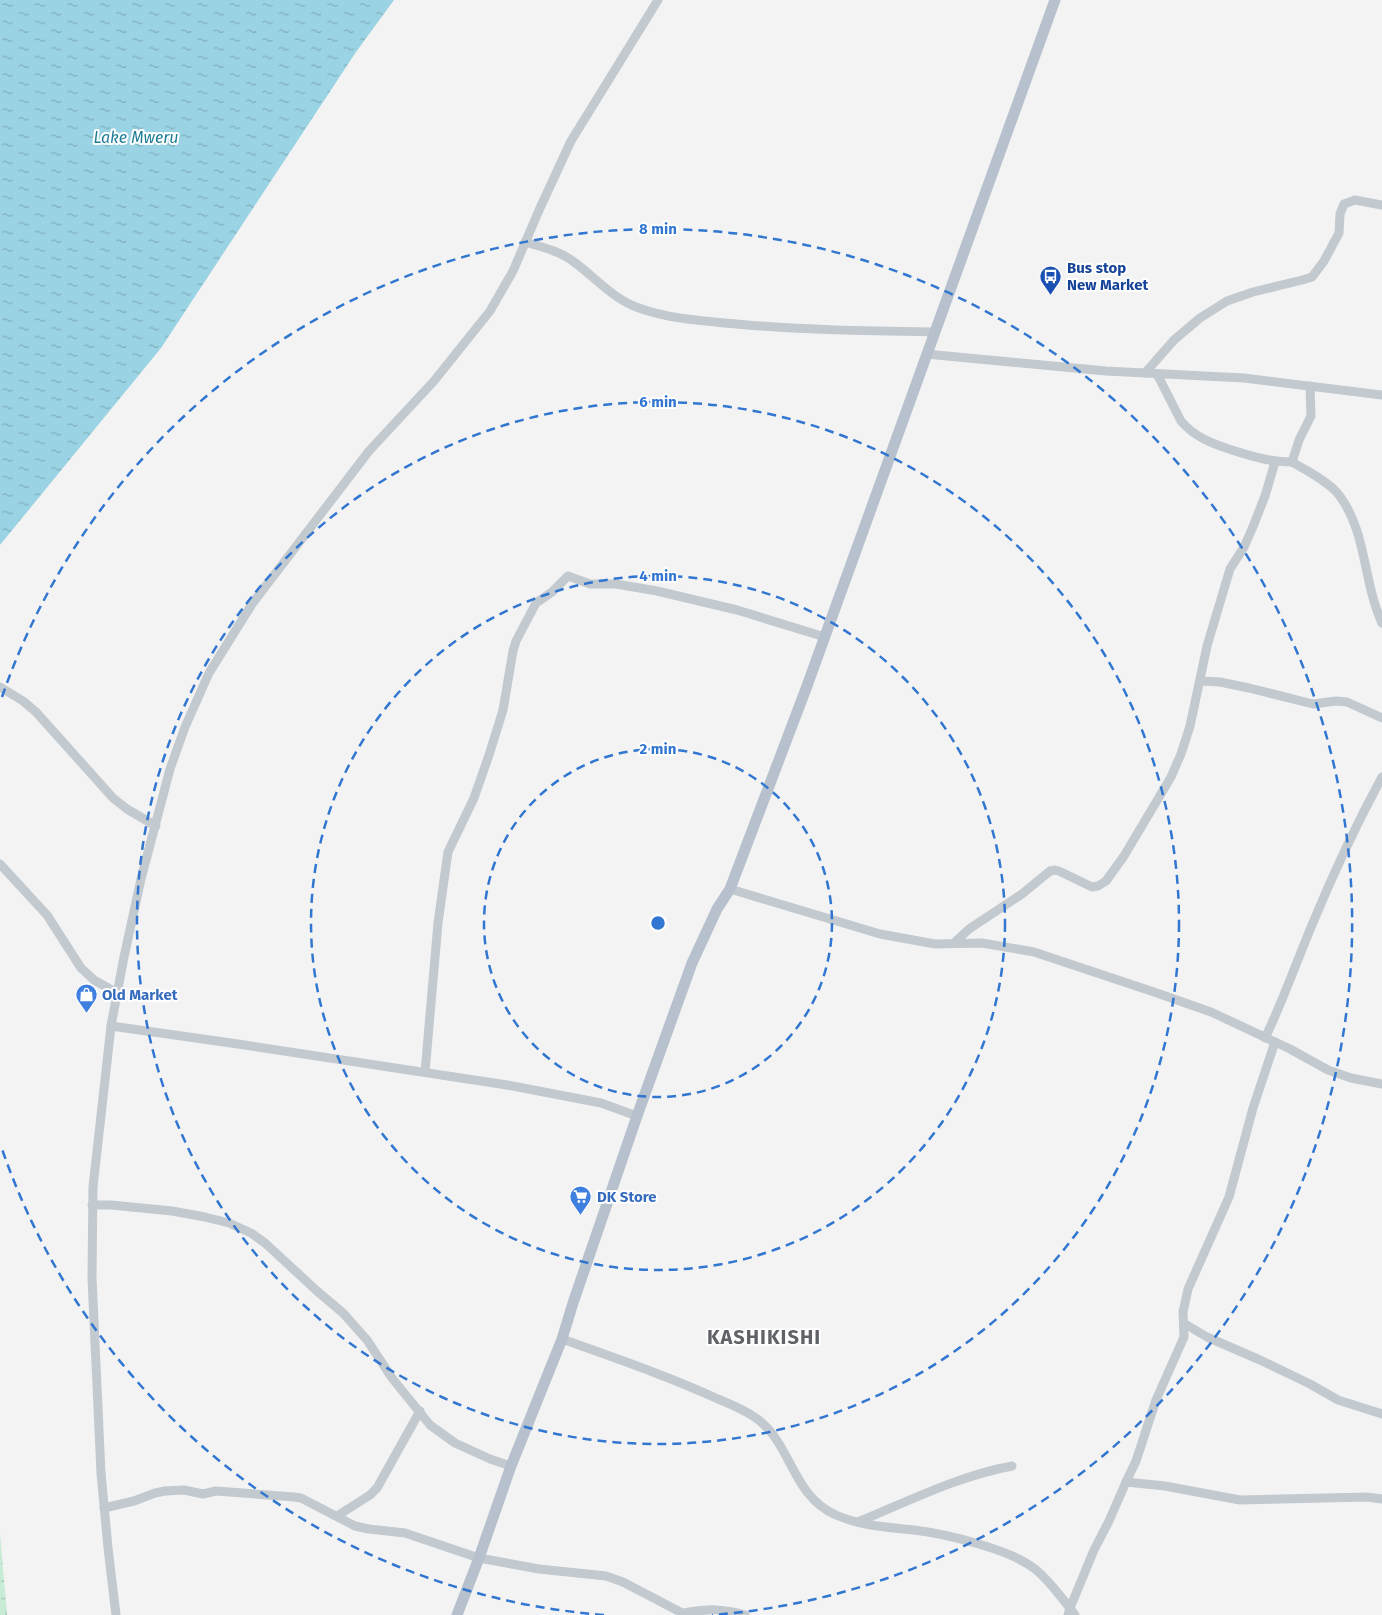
<svg xmlns="http://www.w3.org/2000/svg" width="1382" height="1615" viewBox="0 0 1382 1615" font-family="'Fira Sans',sans-serif">
	<defs>
		<pattern id="wetland-marsh" width="20" height="14" patternUnits="userSpaceOnUse" patternTransform="scale(1.25)"><rect width="20" height="14" fill="#c7ebd5"/><path d="M1 5h8M5 5V1M11 12h8M15 12V8" fill="none" stroke="#a4c1b0"/></pattern>
		<pattern id="water-ripples" width="26" height="14" patternUnits="userSpaceOnUse" patternTransform="scale(1.25)"><rect width="26" height="14" fill="#9ad3e3"/><path d="M2 4q2-2 4 0t4 0M15 11q2-2 4 0t4 0" fill="none" stroke="#80aebb"/></pattern>
	</defs>
	<rect width="100%" height="100%" fill="#f4f3f3"/>
	<path fill="url(#wetland-marsh)" d="M0,1533L7,1615H0Z"/>
	<path fill="url(#water-ripples)" d="M0,0H394L356,52L161,348L0,545Z"/>
	<g fill="none" stroke-linecap="round" stroke-linejoin="round">
		<g stroke="#c2c9cf" stroke-width="9">
			<path d="M525,242C542,247 560,251 574,262C596,278 613,299 639,308C669,319 704,321 736,324C802,330 868,331 934,332"/>
			<path d="M926,354L1106,371L1244,378L1382,395"/>
			<path d="M1145,373L1174,340L1200,318L1227,301L1253,292L1302,280L1312,277L1324,261L1339,233L1340,214L1344,204L1355,200L1382,205"/>
			<path d="M1157,374L1181,421C1195,438 1214,444 1235,451C1254,457 1271,462 1292,462"/>
			<path d="M1310,386L1311,416L1299,440L1292,462C1306,470 1329,482 1339,495C1367,532 1363,582 1382,623"/>
			<path d="M1200,681L1220,682L1249,688L1313,704L1336,701L1347,702L1382,718"/>
			<path d="M0,687L23,701L36,712L113,798L127,809L156,826"/>
			<path d="M0,864L47,915L81,968L94,980L117,993"/>
			<path d="M730,889L880,934L935,944L982,943L1034,952L1154,992L1211,1012L1290,1049L1328,1070L1351,1078L1382,1084"/>
			<path d="M954,943L969,929L1022,894L1050,871L1055,870L1059,871L1092,887L1098,886L1106,881L1124,856L1171,777L1181,754L1190,726L1207,646L1230,569L1244,547L1252,529L1265,496L1275,462"/>
			<path d="M111,1026L238,1044L507,1085L601,1103L637,1116"/>
			<path d="M1265,1038C1283,1001 1296,963 1312,925C1333,874 1356,825 1382,777"/>
			<path d="M425,1072L438,923L448,852L474,798L489,755L503,710L513,651L516,641L536,603L552,592L568,576L590,584H616L657,591L737,610L825,637"/>
			<path d="M92,1205H111L172,1211L205,1217L229,1223L251,1233L265,1243L317,1291L343,1313L367,1340L392,1378L430,1425L455,1443L490,1459L511,1466"/>
			<path d="M1185,1324L1207,1337L1260,1360L1310,1384L1338,1400L1382,1414"/>
			<path d="M562,1339C615,1358 668,1376 718,1399C732,1405 750,1412 761,1422C792,1448 793,1496 836,1515C861,1526 887,1527 914,1530C946,1534 1010,1549 1035,1569C1049,1580 1059,1595 1070,1608L1094,1550L1109,1521L1126,1482L1165,1486L1240,1500L1367,1497L1382,1499"/>
			<path d="M1126,1482L1136,1461L1156,1400L1184,1337L1183,1312L1188,1289L1229,1197L1253,1108L1275,1042"/>
			<path d="M104,1508L134,1501L155,1493L165,1491L184,1490L203,1494L216,1491L294,1497L301,1498L355,1526L369,1529L405,1533L479,1558L539,1569L606,1576L623,1582L686,1615"/>
			<path d="M337,1516L370,1495L377,1488L420,1411"/>
			<path d="M858,1522C909,1501 958,1476 1012,1466"/>
			<path d="M684,1613C707,1609 722,1608 745,1615"/>
			<path d="M116,1615L108,1548L101,1473L92,1278L93,1187L111,1026L124,957L141,879L170,769L185,727L209,673L252,604L369,451L434,381L490,311L513,271L540,208L571,141L658,0"/>
			<path d="M1068,1615L1070,1608L1075,1615"/>
		</g>
		<path stroke="#b6c1cd" stroke-width="11" d="M457,1615L479,1558L511,1466L562,1339L573,1303L637,1116L692,963L717,909L730,889L807,686L1055,0"/>
	</g>
	<g fill="none" stroke="#3176d0" stroke-width="2.5" stroke-dasharray="9 6">
		<circle cx="658" cy="923" r="174"/>
		<circle cx="658" cy="923" r="347"/>
		<circle cx="658" cy="923" r="521"/>
		<path d="M604 1615A694 694 0 0 1 2 1149M2 697A694 694 0 1 1 712 1615"/>
	</g>
	<defs>
		<symbol id="bus-pin" viewBox="-11 -11 22 30"><path d="M0 17L-7.5 6A9.5 9.5 0 1 1 7.5 6Z" fill="#1a4fb4" stroke="#fff"/><path d="M-5-6H5V4H4V6H2V4H-2V6H-4V4H-5ZM-3.5-4V0h7V-4ZM-3.5 1.2v1.5H-2V1.2ZM2 1.2v1.5H3.5V1.2Z" fill="#fff"/></symbol>
		<symbol id="shop-pin" viewBox="-11 -11 22 30"><path d="M0 17L-7.5 6A9.5 9.5 0 1 1 7.5 6Z" fill="#3f7fe0" stroke="#fff"/><path d="M-5-2.5h2.3a2.7 3.5 0 0 1 5.4 0H5L5.5 6h-11ZM-1.5-2.5h3a1.5 2.3 0 0 0-3 0Z" fill="#fff"/></symbol>
		<symbol id="supermarket-pin" viewBox="-11 -11 22 30"><path d="M0 17L-7.5 6A9.5 9.5 0 1 1 7.5 6Z" fill="#3f7fe0" stroke="#fff"/><path d="M-6-5.5h2.5l.6 2H6L4.5 2H-2.5L-4.4-4H-6ZM-1.5 3.2a1.3 1.3 0 1 0 .1 0ZM3 3.2a1.3 1.3 0 1 0 .1 0Z" fill="#fff"/></symbol>
	</defs>
	<g fill-rule="evenodd">
		<use href="#bus-pin" x="1038" y="264" width="25" height="34"/>
		<use href="#shop-pin" x="74" y="982" width="25" height="34"/>
		<use href="#supermarket-pin" x="568" y="1184" width="25" height="34"/>
	</g>
	<g text-anchor="middle" dominant-baseline="central" stroke-width="4" stroke-linejoin="round" paint-order="stroke">
		<g font-size="15" font-weight="bold" fill="#164399" stroke="#fff" text-anchor="start">
			<text x="1067" y="268">Bus stop<tspan x="1067" dy="17">New Market</tspan></text>
		</g>
		<g font-size="15" font-weight="bold" fill="#366cbe" stroke="#fff" text-anchor="start">
			<text x="102" y="995">Old Market</text>
			<text x="597" y="1197">DK Store</text>
		</g>
		<g font-size="16" font-style="italic" fill="#1d7d97" stroke="#fff">
			<text x="136" y="137">Lake Mweru</text>
		</g>
		<g font-size="20" font-weight="bold" letter-spacing="1" fill="#5f6266" stroke="#fff">
			<text x="764" y="1337">KASHIKISHI</text>
		</g>
	</g>
	<circle cx="658" cy="923" r="8" fill="#3176d0" stroke="#fff" stroke-width="2.5"/>
	<g font-size="15" text-anchor="middle" font-weight="bold" fill="#3176d0" stroke="#fff" stroke-width="4" stroke-linejoin="round" paint-order="stroke">
		<text x="658" y="234">8 min</text>
		<text x="658" y="407">6 min</text>
		<text x="658" y="581">4 min</text>
		<text x="658" y="754">2 min</text>
	</g>
</svg>
